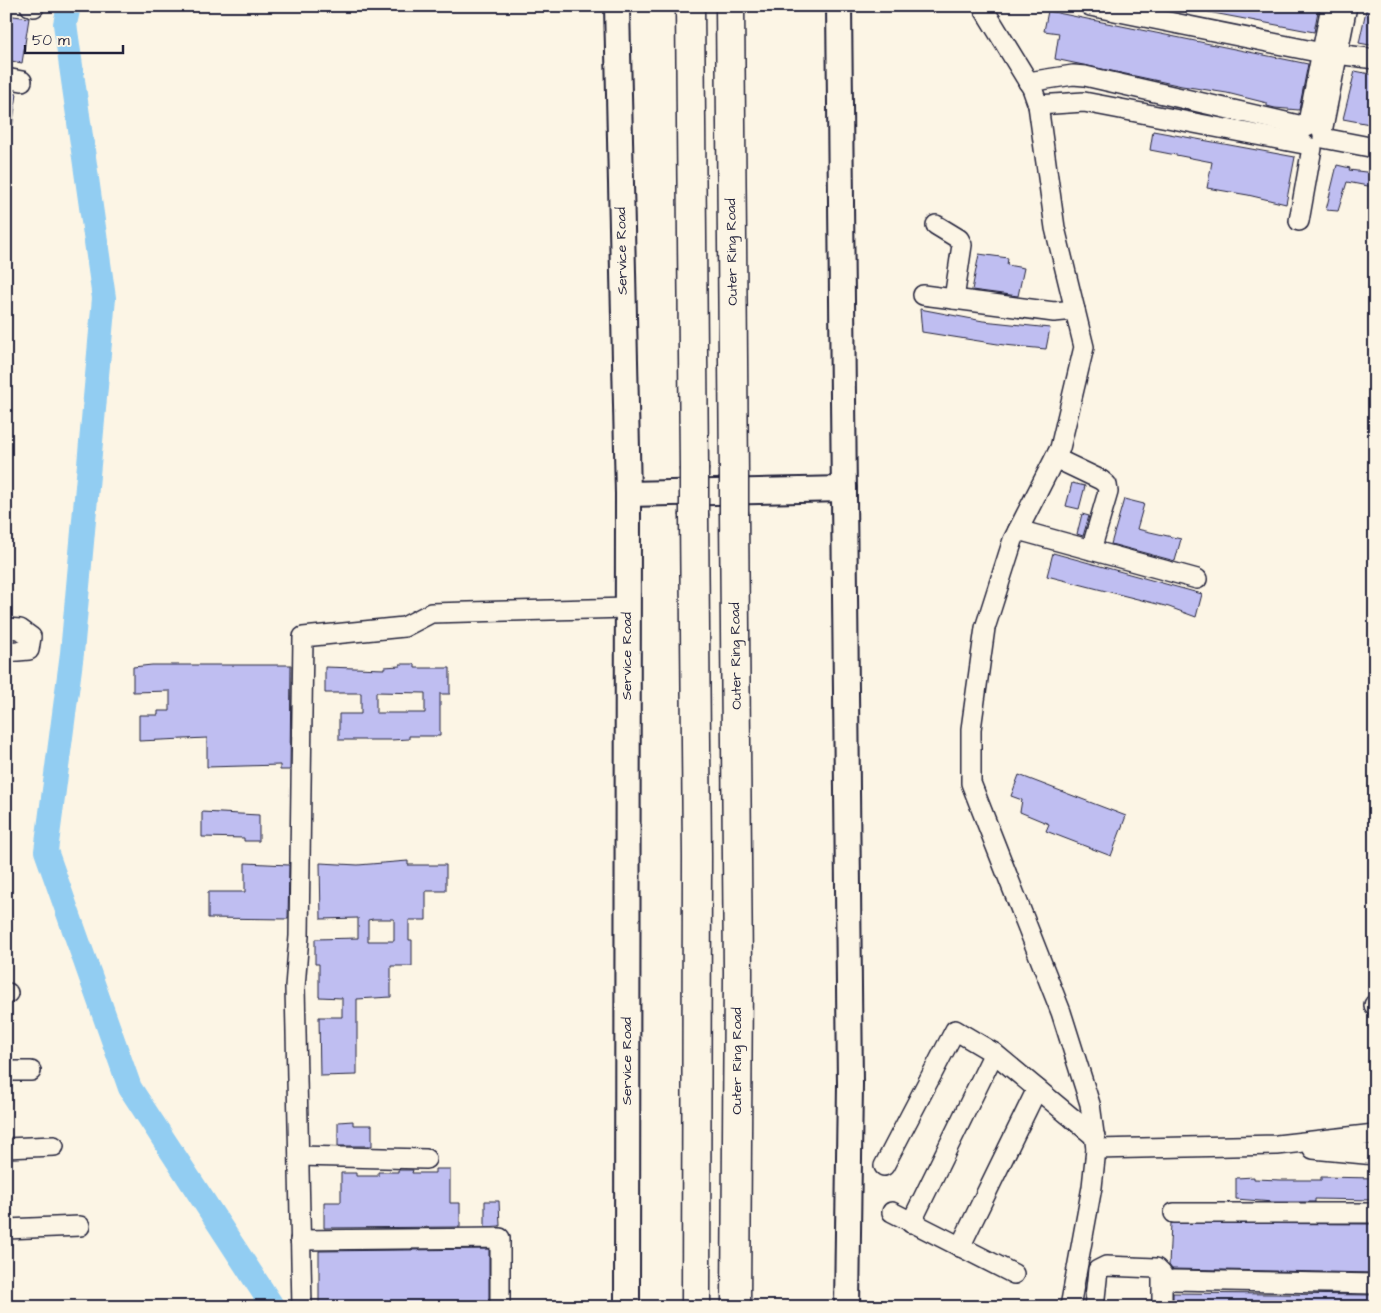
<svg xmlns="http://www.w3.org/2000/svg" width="1381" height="1313" viewBox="0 0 1381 1313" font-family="'Architects Daughter',sans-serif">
	<rect width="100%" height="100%" fill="#fcf5e5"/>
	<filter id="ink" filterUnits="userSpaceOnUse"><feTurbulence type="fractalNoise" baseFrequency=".02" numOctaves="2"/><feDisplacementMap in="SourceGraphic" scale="10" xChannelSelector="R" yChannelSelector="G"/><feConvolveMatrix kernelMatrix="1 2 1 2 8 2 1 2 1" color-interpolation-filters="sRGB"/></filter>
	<g filter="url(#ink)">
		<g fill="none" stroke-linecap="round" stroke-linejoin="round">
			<path stroke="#92cdf2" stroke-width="24" d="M69,6L65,24L104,298L72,653L46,851L130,1088L273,1307"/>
		</g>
		<g fill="#bfbef1" stroke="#22223b" fill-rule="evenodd">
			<path d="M1208,6H1319L1314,32L1208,12Z"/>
			<path d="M1367,6H1375V46L1359,43Z"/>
			<path d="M1048,11L1308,64L1299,110L1275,108L1267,106V103L1227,93L1182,86L1055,59L1059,33L1044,31Z"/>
			<path d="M6,15L29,18L22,63L6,60Z"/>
			<path d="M1355,71L1375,75V125L1343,119Z"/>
			<path d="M6,93L17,94L12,128L6,127Z"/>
			<path d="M1153,131L1295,157L1286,204L1248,195L1207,188L1212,162L1150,150Z"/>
			<path d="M1337,165L1350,168L1349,170L1374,173L1373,187L1347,182L1338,211L1326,210Z"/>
			<path d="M979,254L1008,258L1007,265L1024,268L1018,296L972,290Z"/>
			<path d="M920,309L983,321L1050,328L1046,349L1004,345L922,332Z"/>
			<path d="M1072,483L1085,486L1079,509L1066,506Z"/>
			<path d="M1124,499L1144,504L1137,529L1181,539L1175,561L1111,544Z"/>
			<path d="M1082,514L1089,516L1083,536L1077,534Z"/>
			<path d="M1053,553L1202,594L1196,617L1169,607L1047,576Z"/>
			<path d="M400,664H415V668H450V694H440V736H409V739L391,740H339V714H361V693H325V667L384,669V667L400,666ZM376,692L425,693V713H376Z"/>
			<path d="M152,665H291L290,770H280V765L207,767V738L139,741V715H158V711H170V691L133,692V667Z"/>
			<path d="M1019,775L1126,816L1111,856L1046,831L1049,824L1020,812L1022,800L1011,796Z"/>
			<path d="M202,812L259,815V841H244V838L202,837Z"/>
			<path d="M408,861V865H446V891H426V920H409V940H412V966H391V997L357,999V1075L320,1076L319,1017H342V998L319,997V964H315V939L358,938V918L321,919L320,863L358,865ZM373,919H394V941H368V920Z"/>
			<path d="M245,863L289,865L288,919L208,918V892H245Z"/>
			<path d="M353,1121V1125H372V1146H338V1122Z"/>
			<path d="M435,1169H450V1203H460V1227L324,1228V1202H341V1173H356V1176H378V1172H398V1170H413L412,1173H435Z"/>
			<path d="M1254,1177V1179L1281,1180H1321V1177L1375,1178V1200L1315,1199V1202H1273L1236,1199V1178Z"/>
			<path d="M485,1201H499L500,1226L485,1227Z"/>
			<path d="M1171,1223L1375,1224V1273L1172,1269L1169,1265Z"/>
			<path d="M489,1249V1304L463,1305V1307L319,1304V1251Z"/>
			<path d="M1173,1293L1375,1295V1307H1173Z"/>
		</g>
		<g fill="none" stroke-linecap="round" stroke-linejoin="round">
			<defs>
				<g id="minor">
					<path d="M30,6L34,7"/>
					<path d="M982,6L1032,88L1038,105L1055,228L1084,347L1060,448L1013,540L985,628L971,729V783L1061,1012L1090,1104L1096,1149L1092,1187L1070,1307"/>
					<path d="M1090,6L1322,53"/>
					<path d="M1337,54L1375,59"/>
					<path d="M6,78L22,81"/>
					<path d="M1028,82L1073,75L1085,76L1307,127L1331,6"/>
					<path d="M1038,105L1084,102L1304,144"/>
					<path d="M1322,132L1347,6"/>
					<path d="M1323,138L1375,148"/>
					<path d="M1299,221L1312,148"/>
					<path d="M936,225L959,239L962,245L954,299"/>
					<path d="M923,295L1054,312L1075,310"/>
					<path d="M1055,458L1101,480L1107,485L1108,492L1091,550"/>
					<path d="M1018,530L1197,579"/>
					<path d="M6,628L20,629L31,637L29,650L6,652"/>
					<path d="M6,993H8"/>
					<path d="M1374,1005H1375"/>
					<path d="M6,1071H31"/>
					<path d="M6,1148L54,1146"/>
					<path d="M1096,1149L1277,1145L1375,1134"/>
					<path d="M1313,1149L1375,1155"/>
					<path d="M299,1156L426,1159"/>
					<path d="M884,1166L955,1030L994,1053L1095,1137"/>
					<path d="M892,1212L1014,1274"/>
					<path d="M1174,1213H1375"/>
					<path d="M911,1223L994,1053"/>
					<path d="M6,1229L80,1226"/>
					<path d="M300,1240L500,1238V1307"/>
					<path d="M960,1247L1037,1089"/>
					<path d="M1173,1280L1375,1284"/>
					<path d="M302,1307L295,987L299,936L303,637L404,627L431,613L628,608"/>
					<path d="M1094,1307L1098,1270L1106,1266L1156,1268L1162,1274V1307"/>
				</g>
				<g id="major">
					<path d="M617,6L628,494L627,1307"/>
					<path d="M839,6L850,1084L847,1307"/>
					<path d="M628,494L844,489"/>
				</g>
				<g id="highway">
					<path d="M690,6L694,468"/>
					<path d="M730,6L734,477"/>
					<path d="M734,514L738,972L736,1307"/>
					<path d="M694,516L697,856L696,1307"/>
				</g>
			</defs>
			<use href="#minor" stroke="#22223b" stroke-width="22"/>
			<use href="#major" stroke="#22223b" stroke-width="28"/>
			<use href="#highway" stroke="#22223b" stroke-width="31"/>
			<use href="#minor" stroke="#fcf5e5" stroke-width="19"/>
			<use href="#major" stroke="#fcf5e5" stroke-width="24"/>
			<use href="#highway" stroke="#fcf5e5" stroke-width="28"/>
			<defs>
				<g id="highway-bridge">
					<path d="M694,468V516"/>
					<path d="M734,477V514"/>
				</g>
			</defs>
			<use href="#highway-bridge" stroke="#22223b" stroke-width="31" stroke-linecap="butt"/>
			<use href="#highway-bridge" stroke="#fcf5e5" stroke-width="28"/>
		</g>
	</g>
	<g text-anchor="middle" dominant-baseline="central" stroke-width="4" stroke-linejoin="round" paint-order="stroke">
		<g font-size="14" fill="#22223b" stroke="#fcf5e5">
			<text transform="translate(622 251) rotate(-91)">Service Road</text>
			<text transform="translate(732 252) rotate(-91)">Outer Ring Road</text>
			<text transform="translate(627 656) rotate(-90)">Service Road</text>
			<text transform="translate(736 656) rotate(-91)">Outer Ring Road</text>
			<text transform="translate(627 1061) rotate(-90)">Service Road</text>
			<text transform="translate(737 1061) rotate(-90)">Outer Ring Road</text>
		</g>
	</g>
	<rect width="1381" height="1313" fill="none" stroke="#fcf5e5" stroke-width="25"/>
	<rect x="12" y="12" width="1356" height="1288" fill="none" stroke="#22223b" stroke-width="2" filter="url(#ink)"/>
	<path d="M25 45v8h98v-8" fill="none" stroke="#22223b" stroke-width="2.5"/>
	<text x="32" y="45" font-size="15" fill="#22223b" stroke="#fcf5e5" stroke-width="4" paint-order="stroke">50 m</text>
</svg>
